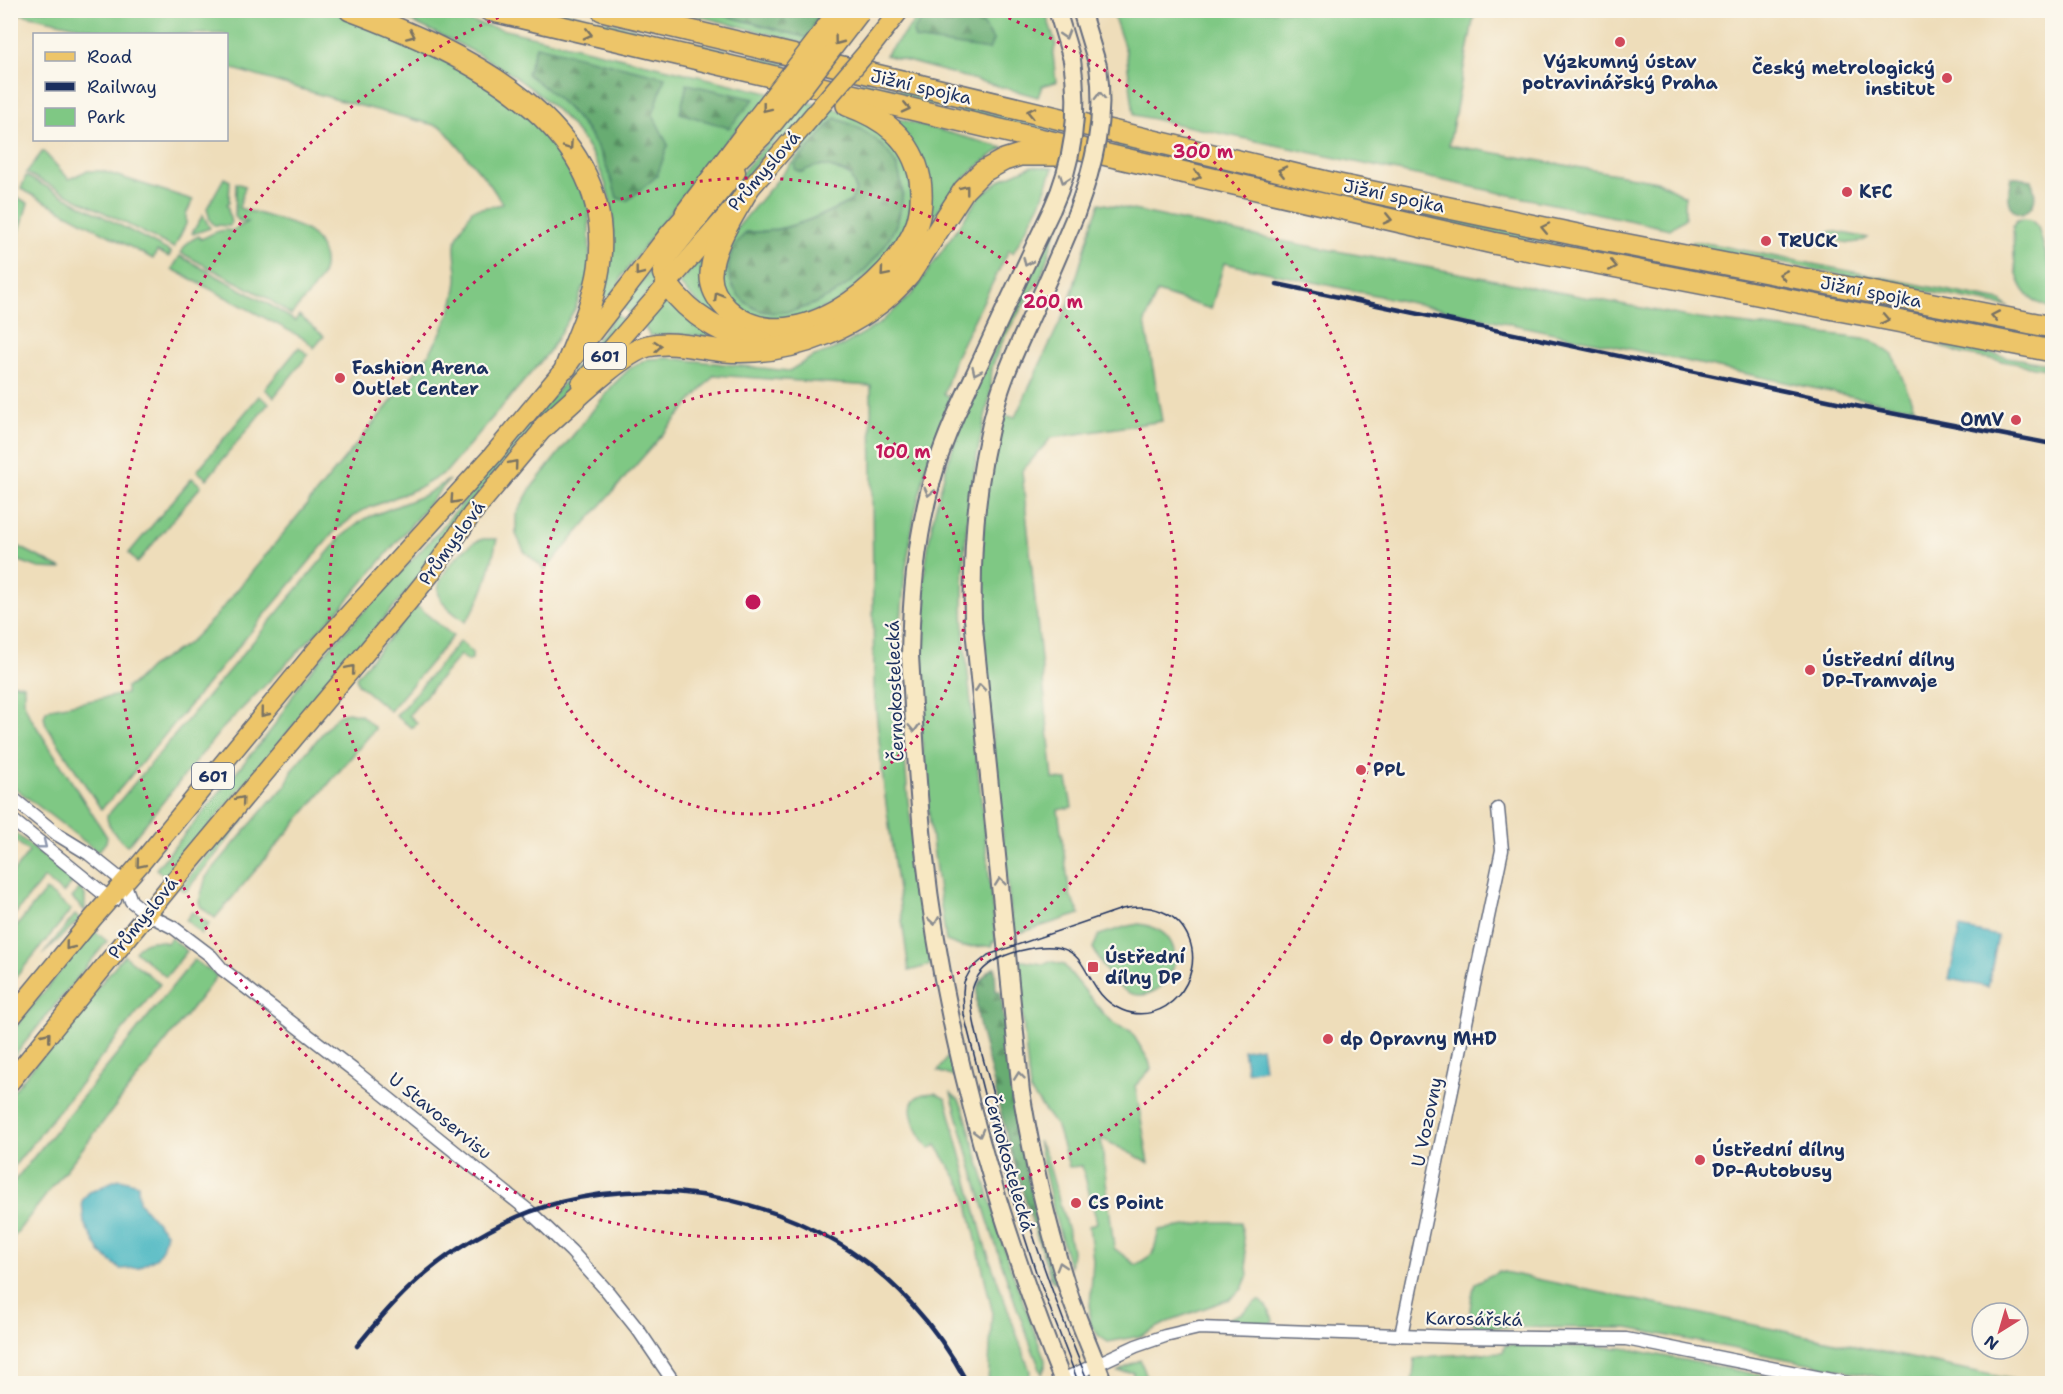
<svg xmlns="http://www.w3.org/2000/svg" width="2063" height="1394" viewBox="0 0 2063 1394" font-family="'Shantell Sans',sans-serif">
	<defs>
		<pattern id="forest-firs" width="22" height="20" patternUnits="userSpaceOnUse" patternTransform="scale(1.5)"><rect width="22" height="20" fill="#67ac72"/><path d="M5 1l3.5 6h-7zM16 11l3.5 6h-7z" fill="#548c61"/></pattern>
	</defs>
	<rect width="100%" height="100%" fill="#fbf7ec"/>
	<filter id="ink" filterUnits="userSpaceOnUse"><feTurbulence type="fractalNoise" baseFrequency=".0167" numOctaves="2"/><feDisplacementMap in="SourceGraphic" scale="12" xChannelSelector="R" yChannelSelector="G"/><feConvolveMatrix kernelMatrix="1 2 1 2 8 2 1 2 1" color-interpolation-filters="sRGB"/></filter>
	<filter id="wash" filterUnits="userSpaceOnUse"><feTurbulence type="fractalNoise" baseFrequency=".008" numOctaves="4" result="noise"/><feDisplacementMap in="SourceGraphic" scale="24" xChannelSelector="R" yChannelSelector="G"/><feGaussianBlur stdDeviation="1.35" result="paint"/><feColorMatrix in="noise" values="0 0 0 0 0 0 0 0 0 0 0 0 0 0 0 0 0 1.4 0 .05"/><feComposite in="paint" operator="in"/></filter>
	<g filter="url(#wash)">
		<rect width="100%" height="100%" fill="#eeddba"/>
		<g fill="#7fc884" stroke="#4d7c71" stroke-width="1.5" fill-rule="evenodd">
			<path d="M11,10L332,11L362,22L474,74L556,139L589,205L590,290L583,287L575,309L548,353L446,472L421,487L361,511L334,532L114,796L101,809L46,725L44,717L46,711L51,708L126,694V687L133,684L150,667L189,643L215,617L426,359C441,334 454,311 457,281C458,269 454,256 455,244C457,233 467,220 472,210L503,204L489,183L442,127L338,100L227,67L226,34H114L11,12Z"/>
			<path d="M386,11H426L839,110L881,131L901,152L910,176L912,203L907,223L890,255L838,302L796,320L752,318L726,295L720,276L731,235L806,146L778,138L680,256L677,250L772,137L738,128L704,168L622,276L619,285L609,298L602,294C656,138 505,60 386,11ZM527,74L668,145L610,172C591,129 565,101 527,74ZM896,163L903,193L898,221L866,269L831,296L747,232C784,233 819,217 851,201L856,190L850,175L831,167L813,165Z"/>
			<path d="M527,11H559L788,64L782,70Z"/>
			<path d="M679,11H716L720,14L807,38L824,11H829L805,43Z"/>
			<path d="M922,11H927L913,32L993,40L979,17V11H1045L1056,44L1053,54L1056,82L1042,86L1038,97L885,55L911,26Z"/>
			<path d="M1112,11H1475L1449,145L1657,181L1685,196V218L1670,229L1134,115L1126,52Z"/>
			<path d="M863,81L1061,129L1060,135L857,88Z"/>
			<path d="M899,119L1004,148C970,166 945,200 924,231L897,121Z"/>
			<path d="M1116,141L2052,337V344L1648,267L1115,149Z"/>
			<path d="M43,151L69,179L86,171H102L193,200L186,214V224L174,248L26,173Z"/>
			<path d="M1032,166L1053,168L1040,204L1013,253L1009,250L955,358L944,394L950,398L928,460L915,513L905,573L898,655L908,801L931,965L909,971L884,789L874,691L871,386L714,375L545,570L524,551L516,534V515L531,488L613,385L630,368L648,359L669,358L789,371L812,357L842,346L879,324L913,293L979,197L1002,179Z"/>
			<path d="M26,176L171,252L169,257L157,251L153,259L21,189Z"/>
			<path d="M224,178L230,181L229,203L227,204L231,223L230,226L214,225L210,220L207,208Z"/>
			<path d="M236,183L245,186L239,208C255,213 298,223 310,233C321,242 328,261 322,275C317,287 300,304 291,315L267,298L181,253C186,243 190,240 199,236L201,239C213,234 219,228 232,231L247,222L239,221L235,216Z"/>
			<path d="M17,197L28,203L13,254L11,253V218Z"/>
			<path d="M1100,203L1264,238L1448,271L1699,319L1871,340L1893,355L1914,407L1888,404L1224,263L1211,309L1157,292L1145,322L1162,421L1051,438L1022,471L1053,779L1067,780L1072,807L1058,810L1070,895L1080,914L1013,935L979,613L983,514L995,451L1004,416L1015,417L1069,303L1093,221Z"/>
			<path d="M203,215L210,228L193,234L192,233Z"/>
			<path d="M1059,215L1062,216C1052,237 1049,260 1039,280C1032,294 1022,306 1015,319C1006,333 998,350 993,365C990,374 992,386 990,396C970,478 960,551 964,636L996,941L992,942V946L962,947L946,941C924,786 899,625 945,472C958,427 978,384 998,342C1018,299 1038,257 1059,215Z"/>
			<path d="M2022,219L2031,220L2038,227L2052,275V308C2011,299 2014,259 2013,226L2017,220Z"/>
			<path d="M1832,231L1868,238C1857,246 1837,243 1826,235Z"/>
			<path d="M1692,242H1701L2001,301L2008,307L1693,246Z"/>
			<path d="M180,256L270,305L295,321L299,315L324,336L314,348L305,339L172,269Z"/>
			<path d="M699,260L703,262L722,317L719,319L705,310L679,284Z"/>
			<path d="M651,269L654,270V284L630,314L622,307Z"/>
			<path d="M664,300H668L709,334L708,337L676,334L650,336L643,325Z"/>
			<path d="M616,314L624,321L466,508L413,584L166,877L156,869L272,729L302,681L329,649L437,533L561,386Z"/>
			<path d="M1936,344L2052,365V370L1962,354Z"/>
			<path d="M299,347L308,355L274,397L265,389Z"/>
			<path d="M259,396L269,403L207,479L197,471Z"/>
			<path d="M192,478L201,486L137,563L129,553Z"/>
			<path d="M449,480L341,608L221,730L130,843L127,845C118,839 107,827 107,816L340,538L364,519L425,495Z"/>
			<path d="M483,539H497C490,569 485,598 465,622C456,614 443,607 439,595C434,576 466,543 483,539Z"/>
			<path d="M10,542L60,568L62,569L39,568L11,558Z"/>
			<path d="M418,607L453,636L390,711L358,684L356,677L415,608Z"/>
			<path d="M460,641L472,652V659L468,661L460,655L409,715L417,723L412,728L396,716Z"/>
			<path d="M10,683L24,685V702L29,715L107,837L106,842L98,852L11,785Z"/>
			<path d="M348,712L361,715L375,728V729L215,918L201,907L199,902L206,877L271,800L272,801L286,785L294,767L336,717Z"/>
			<path d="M245,819L186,891L180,889L203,859Z"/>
			<path d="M11,830L74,881L63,893L44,878L11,919V875L29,852L11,837Z"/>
			<path d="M80,888L85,895V911L72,898Z"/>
			<path d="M46,890L71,910L16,977L13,974L11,977V933Z"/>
			<path d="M192,912L209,924L201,934L186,920Z"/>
			<path d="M75,915L80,919L42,955Z"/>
			<path d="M1139,924C1210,934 1160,1026 1116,984C1106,974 1100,960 1093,948L1099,935L1128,926Z"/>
			<path d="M93,930L107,941L11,1060V1033Z"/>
			<path d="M171,938L187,951L166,977L135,951C144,940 154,939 167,943Z"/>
			<path d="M124,955L160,984L11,1170V1094Z"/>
			<path d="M194,960L217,976L11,1240V1185Z"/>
			<path d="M1017,960L1043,964L1050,961L1064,965L1103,1013L1116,1025L1131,1031L1149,1061L1151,1069L1135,1086L1149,1163L1101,1138L1114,1248L1136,1265L1153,1254L1159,1230L1214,1222H1241L1248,1275L1242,1289L1230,1299L1174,1319L1141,1336L1108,1342L1099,1336L1089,1323L1093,1260L1089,1226L1097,1222L1082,1166L1069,1167L1057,1127L1030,1091Z"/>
			<path d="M949,1054L951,1056L954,1077L938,1071Z"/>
			<path d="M935,1093L946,1099L986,1249L1030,1371L1029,1382L1025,1383H988L992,1310L965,1191L936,1145L929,1149C921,1137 898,1104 921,1095C925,1093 931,1094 935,1093Z"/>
			<path d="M951,1093L959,1100L964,1111L1008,1260L1045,1360V1367L1042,1374C1005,1282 977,1188 951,1093Z"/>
			<path d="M1038,1141L1046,1155L1069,1235L1072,1251L1070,1269L1055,1217Z"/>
			<path d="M1499,1271L2029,1383H1910L1628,1328L1489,1327L1487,1332C1462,1324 1471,1301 1475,1283Z"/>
			<path d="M1258,1300C1265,1302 1272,1314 1273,1321L1270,1324H1224L1225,1320L1242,1313Z"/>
			<path d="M1505,1345L1623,1348L1799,1383L1519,1384L1503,1378L1412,1383L1415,1359L1433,1356L1503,1352Z"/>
			<path d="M1140,1360L1150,1383H1134L1133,1372H1117Z"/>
		</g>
		<g fill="url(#forest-firs)" stroke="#416e68" stroke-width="1.5">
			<path d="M716,11H824L807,38L720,14Z"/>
			<path d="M927,11H979V17L993,40L989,50L915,39L913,32Z"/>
			<path d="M536,46L665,77L653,115L668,145L657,176L627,201L617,198C600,138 577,110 527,74Z"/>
			<path d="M687,84L754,99L729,128L680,113Z"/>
			<path d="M835,118C869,130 899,150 902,189C907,250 825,319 767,312C759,312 752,307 746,303C722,282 723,253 747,232C783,233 819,218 851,201L856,190L850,175C832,167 821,161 802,172L795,170V164Z"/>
			<path d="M2011,177L2031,180C2037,195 2037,207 2022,214C2005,211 2008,190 2011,177Z"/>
			<path d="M995,967L996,991H1001C1008,1057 1015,1123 1030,1187C1038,1218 1048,1249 1057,1280L1055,1282L1052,1281C1027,1210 1006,1138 989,1064C984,1042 974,1015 977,992C978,981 986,972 995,967Z"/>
		</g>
		<g fill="#47b6c1" stroke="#317290" stroke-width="1.5">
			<path d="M1960,928L1998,936L1988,987L1949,979Z"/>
			<path d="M1261,1047L1264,1069L1247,1072L1243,1050Z"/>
			<path d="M120,1179L138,1184L139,1202L166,1233L162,1249L157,1257L138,1268L120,1269L100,1252L84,1223L82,1201L89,1192C103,1189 106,1182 120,1179Z"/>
		</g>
	</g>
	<g filter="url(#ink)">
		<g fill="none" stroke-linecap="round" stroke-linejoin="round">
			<defs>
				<g id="street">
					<path d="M10,796L58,835L89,854L124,882L131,901L147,914L174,928L211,956L222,969L356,1072L530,1212L571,1251L608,1292L639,1331L675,1384"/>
					<path d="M10,818L110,899L115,900"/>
					<path d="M1401,1335L1502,850L1498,809"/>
					<path d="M1056,1383L1136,1346L1165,1336L1199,1328L1457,1337L1626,1339L1852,1384"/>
				</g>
				<g id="secondary">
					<path d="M1057,10L1072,60"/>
					<path d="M1081,10L1098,66"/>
					<path d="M1052,209C1029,257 1007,305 984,354C967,391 948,428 936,467C917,528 911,592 910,656C914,721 917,786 924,850C944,1034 995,1213 1064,1384"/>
					<path d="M1076,214C1063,245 1050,276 1036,306C1023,336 1007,366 998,398C977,470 971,546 973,619L1021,1092C1033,1163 1049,1234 1072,1302C1082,1330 1094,1356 1104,1384"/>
				</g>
				<g id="primary">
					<path d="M867,52L900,10"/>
					<path d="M722,177L764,135"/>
					<path d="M667,284L662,274L666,259L736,172"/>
					<path d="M581,384L791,141"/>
					<path d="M10,1019L93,918L141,863L318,648L492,456L566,367L668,235L696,203"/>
					<path d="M10,1082L170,886L409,601L429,576L472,514L554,416"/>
				</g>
				<g id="highway">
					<path d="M350,10C462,52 619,123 599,268C594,302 578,335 566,367"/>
					<path d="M489,10L1120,158L1493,243L2052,351"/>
					<path d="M602,10L1339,185L1602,240L2052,327"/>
					<path d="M748,189C734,215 713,244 711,273C710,287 717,299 727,309C787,367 895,285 917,224C922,209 922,194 920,179C912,138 883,118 847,105"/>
					<path d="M686,213L748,131"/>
					<path d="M667,284C689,314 725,339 763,341"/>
					<path d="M544,427C567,407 621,353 648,346C672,340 701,349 725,351C792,356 866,326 909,275L964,190L982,172L1004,160L1020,155H1065"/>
				</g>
			</defs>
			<use href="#street" stroke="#656c7e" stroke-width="15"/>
			<use href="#secondary" stroke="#656c7e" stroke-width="20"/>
			<use href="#primary" stroke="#656c7e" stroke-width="21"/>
			<use href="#highway" stroke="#656c7e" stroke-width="24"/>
			<use href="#street" stroke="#fff" stroke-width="12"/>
			<use href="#secondary" stroke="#f8e8c3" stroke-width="16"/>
			<use href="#primary" stroke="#edc569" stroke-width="18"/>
			<use href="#highway" stroke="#edc569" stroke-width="21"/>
			<path stroke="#1b2f5e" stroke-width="1.5" d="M1079,1384L1036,1272L1004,1173L964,1015L963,992L964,982L971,969L988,955L1122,909C1149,903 1178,911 1189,939C1205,979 1165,1028 1122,1010C1074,989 1099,930 1019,951C1004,955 987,962 978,976C974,983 971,990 971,998C972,1026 985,1063 992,1091C1016,1191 1049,1289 1089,1384"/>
			<g stroke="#1b2f5e" stroke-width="4.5">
				<path d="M1277,284L1875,410L2052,444"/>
				<path d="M357,1346C387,1309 417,1275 458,1249C489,1229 525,1211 561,1202C684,1171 824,1208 910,1302C933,1327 952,1354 968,1384"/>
			</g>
			<defs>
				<g id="secondary-bridge">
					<path d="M1052,209C1074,161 1080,112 1072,60"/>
					<path d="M1076,214C1094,166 1106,118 1098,66"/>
				</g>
				<g id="primary-bridge">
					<path d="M764,135L804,86L860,13"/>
					<path d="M791,141L867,52"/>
				</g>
				<path id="highway-bridge" d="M748,131L817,42L839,10"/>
			</defs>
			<use href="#secondary-bridge" stroke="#656c7e" stroke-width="20" stroke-linecap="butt"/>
			<use href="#primary-bridge" stroke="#656c7e" stroke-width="21" stroke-linecap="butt"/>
			<use href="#highway-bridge" stroke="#656c7e" stroke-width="24" stroke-linecap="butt"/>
			<use href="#secondary-bridge" stroke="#f8e8c3" stroke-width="16"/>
			<use href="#primary-bridge" stroke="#edc569" stroke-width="18"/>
			<use href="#highway-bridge" stroke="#edc569" stroke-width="21"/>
		</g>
		<defs><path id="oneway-chevron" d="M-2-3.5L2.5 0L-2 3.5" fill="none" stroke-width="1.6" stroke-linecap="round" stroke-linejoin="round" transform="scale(1.5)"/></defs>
		<g stroke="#797263">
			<use href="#oneway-chevron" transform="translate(588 34) rotate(13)"/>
			<use href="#oneway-chevron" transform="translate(411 35) rotate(24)"/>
			<use href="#oneway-chevron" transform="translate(838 41) rotate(127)"/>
			<use href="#oneway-chevron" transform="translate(766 108) rotate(128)"/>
			<use href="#oneway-chevron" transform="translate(906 108) rotate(13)"/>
			<use href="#oneway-chevron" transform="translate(1031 112) rotate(-167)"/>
			<use href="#oneway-chevron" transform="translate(569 146) rotate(55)"/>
			<use href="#oneway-chevron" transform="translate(1282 171) rotate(-167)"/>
			<use href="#oneway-chevron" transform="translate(1197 176) rotate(13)"/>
			<use href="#oneway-chevron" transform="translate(965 189) rotate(-52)"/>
			<use href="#oneway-chevron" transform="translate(1388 219) rotate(13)"/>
			<use href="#oneway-chevron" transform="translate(1545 228) rotate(-168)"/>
			<use href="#oneway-chevron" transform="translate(1613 266) rotate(11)"/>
			<use href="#oneway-chevron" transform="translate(639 272) rotate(128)"/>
			<use href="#oneway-chevron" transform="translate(884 273) rotate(131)"/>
			<use href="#oneway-chevron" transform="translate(1783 275) rotate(-169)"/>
			<use href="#oneway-chevron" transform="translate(718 296) rotate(-120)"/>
			<use href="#oneway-chevron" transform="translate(1995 316) rotate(-169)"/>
			<use href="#oneway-chevron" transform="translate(1885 319) rotate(11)"/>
			<use href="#oneway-chevron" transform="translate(658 346) rotate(-5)"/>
			<use href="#oneway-chevron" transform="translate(514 464) rotate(-50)"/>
			<use href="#oneway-chevron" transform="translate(454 500) rotate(132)"/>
			<use href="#oneway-chevron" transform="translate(351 669) rotate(-50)"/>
			<use href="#oneway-chevron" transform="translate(264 713) rotate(129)"/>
			<use href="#oneway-chevron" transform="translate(241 800) rotate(-50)"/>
			<use href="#oneway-chevron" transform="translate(140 864) rotate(130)"/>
			<use href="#oneway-chevron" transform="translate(69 946) rotate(129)"/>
			<use href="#oneway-chevron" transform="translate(47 1036) rotate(-51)"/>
		</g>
		<g stroke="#8a8c90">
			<use href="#oneway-chevron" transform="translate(1065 35) rotate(73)"/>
			<use href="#oneway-chevron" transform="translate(1100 96) rotate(-91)"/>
			<use href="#oneway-chevron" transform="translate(1064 179) rotate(109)"/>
			<use href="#oneway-chevron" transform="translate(1027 262) rotate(115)"/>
			<use href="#oneway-chevron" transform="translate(976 371) rotate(115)"/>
			<use href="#oneway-chevron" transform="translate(929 492) rotate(104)"/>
			<use href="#oneway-chevron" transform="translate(980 688) rotate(-96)"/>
			<use href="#oneway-chevron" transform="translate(914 728) rotate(87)"/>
			<use href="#oneway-chevron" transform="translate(1000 882) rotate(-96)"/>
			<use href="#oneway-chevron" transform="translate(934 921) rotate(81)"/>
			<use href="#oneway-chevron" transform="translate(1019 1076) rotate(-96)"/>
			<use href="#oneway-chevron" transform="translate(979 1133) rotate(75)"/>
			<use href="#oneway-chevron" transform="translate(1061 1266) rotate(-107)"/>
		</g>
		<use stroke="#8d97ae" href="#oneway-chevron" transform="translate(43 845) rotate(39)"/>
	</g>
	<g fill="none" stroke="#c2185b" stroke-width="3" stroke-dasharray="3 6">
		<circle cx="753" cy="602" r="212"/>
		<circle cx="753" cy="602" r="424"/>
		<path d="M992 11A637 637 0 1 1 514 11"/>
	</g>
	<g fill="#d1495b" stroke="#fbf7ec" stroke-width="2">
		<circle cx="1620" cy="42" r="6"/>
		<circle cx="1947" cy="78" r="6"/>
		<circle cx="1847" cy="192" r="6"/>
		<circle cx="1766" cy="241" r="6"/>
		<circle cx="340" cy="378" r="6"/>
		<circle cx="2016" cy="420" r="6"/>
		<circle cx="1810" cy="670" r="6"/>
		<circle cx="1361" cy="770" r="6"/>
		<rect x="1087" y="961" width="12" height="12" rx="3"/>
		<circle cx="1328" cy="1039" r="6"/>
		<circle cx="1700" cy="1160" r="6"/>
		<circle cx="1076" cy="1203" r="6"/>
	</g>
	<g text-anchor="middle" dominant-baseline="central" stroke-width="4.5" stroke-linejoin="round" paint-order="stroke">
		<g fill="#fbf7ec" stroke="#5e6b89" stroke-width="1.5">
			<rect x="584" y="343" width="42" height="26" rx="4.5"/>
			<rect x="192" y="763" width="42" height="26" rx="4.5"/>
		</g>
		<g font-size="16" font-weight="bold" fill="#1b2f5e">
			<text x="605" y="356">601</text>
			<text x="213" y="776">601</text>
		</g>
		<g font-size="18" font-weight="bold" fill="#1b2f5e" stroke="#fbf7ec" text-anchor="start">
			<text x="1620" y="62" text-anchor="middle">Výzkumný ústav<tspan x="1620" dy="21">potravinářský Praha</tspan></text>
			<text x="1935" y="68" text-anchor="end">Český metrologický<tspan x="1935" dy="21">institut</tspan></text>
			<text x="1859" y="192">KFC</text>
			<text x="1778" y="241">TRUCK</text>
			<text x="352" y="368">Fashion Arena<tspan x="352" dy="21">Outlet Center</tspan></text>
			<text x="2004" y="420" text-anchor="end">OMV</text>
			<text x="1822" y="660">Ústřední dílny<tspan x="1822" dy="21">DP-Tramvaje</tspan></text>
			<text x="1373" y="770">PPL</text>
			<text x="1105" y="957">Ústřední<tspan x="1105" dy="21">dílny DP</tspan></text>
			<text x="1340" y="1039">dp Opravny MHD</text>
			<text x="1712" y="1150">Ústřední dílny<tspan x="1712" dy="21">DP-Autobusy</tspan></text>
			<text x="1088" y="1203">CS Point</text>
		</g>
		<g font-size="18" fill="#1b2f5e" stroke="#fbf7ec">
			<text transform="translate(921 87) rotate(13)">Jižní spojka</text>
			<text transform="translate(764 171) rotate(-49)">Průmyslová</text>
			<text transform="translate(1394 196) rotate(12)">Jižní spojka</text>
			<text transform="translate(1871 292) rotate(11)">Jižní spojka</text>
			<text transform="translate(452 543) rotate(-54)">Průmyslová</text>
			<text transform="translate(895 691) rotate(-92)">Černokostelecká</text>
			<text transform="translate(143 918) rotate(-51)">Průmyslová</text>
			<text transform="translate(440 1116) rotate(39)">U Stavoservisu</text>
			<text transform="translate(1427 1122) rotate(-78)">U Vozovny</text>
			<text transform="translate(1009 1163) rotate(74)">Černokostelecká</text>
			<text transform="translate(1474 1319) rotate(1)">Karosářská</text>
		</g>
	</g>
	<circle cx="753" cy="602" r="9" fill="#c2185b" stroke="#fbf7ec" stroke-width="3"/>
	<g font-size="18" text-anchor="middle" font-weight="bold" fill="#c2185b" stroke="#fbf7ec" stroke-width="4.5" stroke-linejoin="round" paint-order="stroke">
		<text x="1203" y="158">300 m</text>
		<text x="1053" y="308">200 m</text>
		<text x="903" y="458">100 m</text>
	</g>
	<rect width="2063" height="1394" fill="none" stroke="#fbf7ec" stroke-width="36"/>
	<rect x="33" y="33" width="195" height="108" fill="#fbf7ec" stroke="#a1a7b3" stroke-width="1.5"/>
	<rect x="45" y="52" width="30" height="9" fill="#edc569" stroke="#a1a7b3" stroke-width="1.5"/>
	<text x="87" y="63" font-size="18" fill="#1b2f5e">Road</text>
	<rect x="45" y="82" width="30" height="9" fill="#1b2f5e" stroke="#a1a7b3" stroke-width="1.5"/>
	<text x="87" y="93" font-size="18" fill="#1b2f5e">Railway</text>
	<rect x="45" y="108" width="30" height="18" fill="#7fc884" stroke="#a1a7b3" stroke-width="1.5"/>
	<text x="87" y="123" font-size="18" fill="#1b2f5e">Park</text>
	<g transform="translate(2000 1331) rotate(217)"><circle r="28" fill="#fbf7ec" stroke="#a1a7b3" stroke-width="1.5"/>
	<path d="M0-4.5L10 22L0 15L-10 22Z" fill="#d1495b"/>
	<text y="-9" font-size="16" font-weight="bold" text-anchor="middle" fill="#1b2f5e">N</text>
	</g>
</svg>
